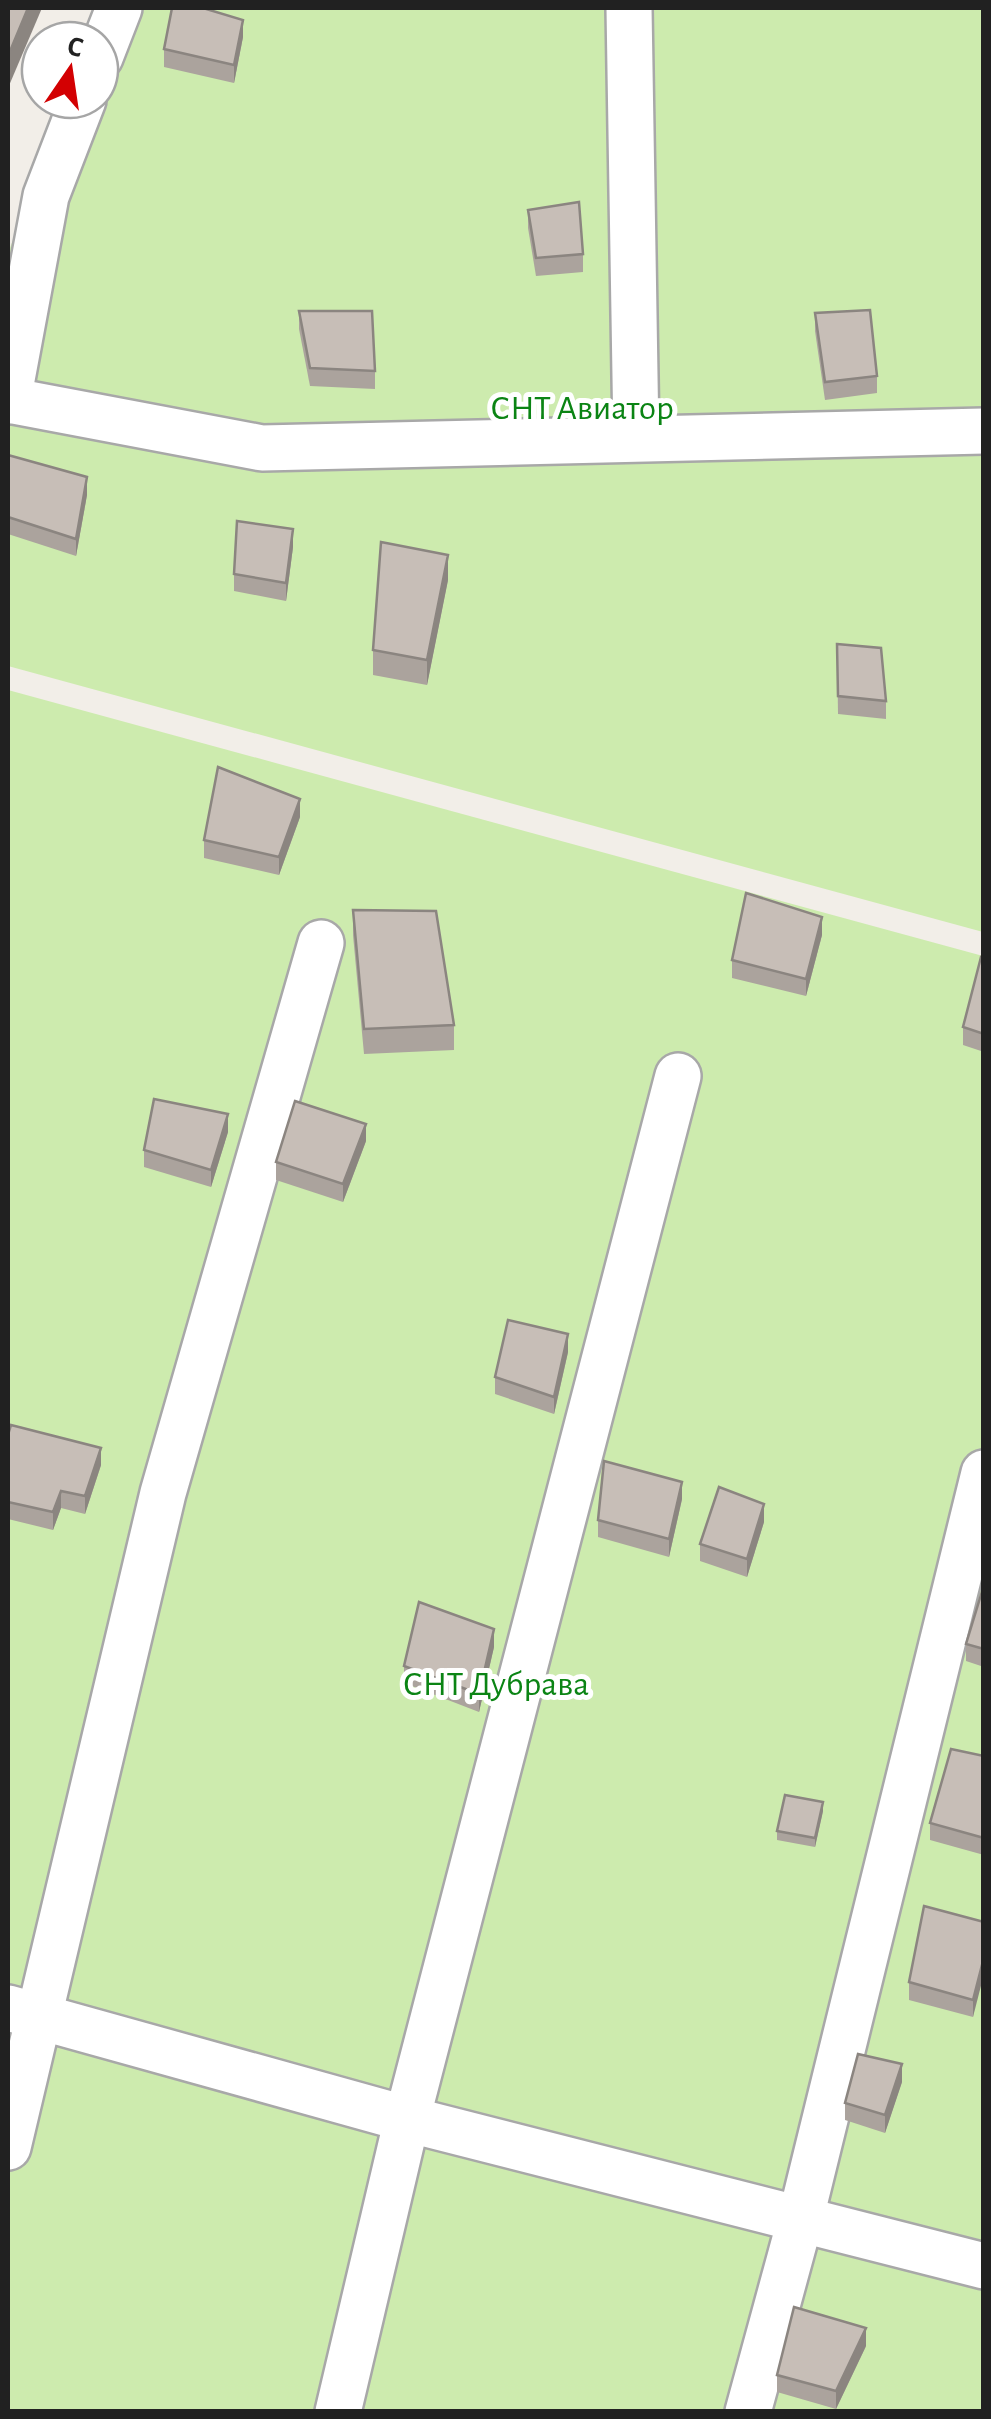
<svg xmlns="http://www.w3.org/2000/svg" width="991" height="2419" viewBox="0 0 991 2419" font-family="'Alegreya Sans',sans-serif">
	<rect width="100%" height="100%" fill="#f2eee8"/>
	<g fill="#cdebae">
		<path d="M103,8H983V932L8,666V253L67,100H100Z"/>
		<path d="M8,690L983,956V2411H8Z"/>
	</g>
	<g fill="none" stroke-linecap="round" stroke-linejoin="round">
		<defs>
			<g id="street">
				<path d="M629,8L636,437"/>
				<path d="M100,57L119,8"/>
				<path d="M8,400L262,448L984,431"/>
				<path d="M8,401L46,196L83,100"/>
				<path d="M8,2008L407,2119L984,2266"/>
				<path d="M8,2147L163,1493L321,943"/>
				<path d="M338,2412L407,2119L678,1076"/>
				<path d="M748,2412L800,2221L984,1473"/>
			</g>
		</defs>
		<use href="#street" stroke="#a8a8a8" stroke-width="50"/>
		<use href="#street" stroke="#fff" stroke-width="45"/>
	</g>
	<g fill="#aba39d">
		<path d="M243,37L234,83L164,67V49Z"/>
		<path d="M528,210L583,254V272L536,276L528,228Z"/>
		<path d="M299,311L375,371V389L310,386L299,329Z"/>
		<path d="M815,313L877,376V393L825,400L815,331Z"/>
		<path d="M8,455L87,495L76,556L8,534Z"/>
		<path d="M293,547L286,601L234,591V574Z"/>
		<path d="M448,580L427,685L373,675V650Z"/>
		<path d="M837,644L886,701V719L838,714Z"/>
		<path d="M300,817L279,875L204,858V840Z"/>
		<path d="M353,910L454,1025V1050L364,1054L353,935Z"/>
		<path d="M822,935L806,996L732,978V960Z"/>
		<path d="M984,958V1052L963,1045V1027Z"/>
		<path d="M228,1132L211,1187L144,1167V1150Z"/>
		<path d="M366,1141L343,1202L276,1180V1162Z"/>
		<path d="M568,1352L554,1414L495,1394V1377Z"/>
		<path d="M8,1435L101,1465L85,1514L61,1508L53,1530L8,1519Z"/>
		<path d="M682,1499L669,1557L598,1537V1520Z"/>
		<path d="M764,1522L747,1577L700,1561V1544Z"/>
		<path d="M984,1585V1667L966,1661V1644Z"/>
		<path d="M494,1647L479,1712L404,1683V1666Z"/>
		<path d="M984,1756V1855L930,1840V1823Z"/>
		<path d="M823,1811L815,1847L777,1840V1831Z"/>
		<path d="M984,1922L973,2017L909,2000V1982Z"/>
		<path d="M902,2082L885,2133L845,2120V2103Z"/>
		<path d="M866,2346L836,2409L777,2392V2375Z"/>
	</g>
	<g fill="#8b8580">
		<path d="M28,8H42L8,88V56Z"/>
		<path d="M243,20V37L234,83V65Z"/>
		<path d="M87,477V495L76,556V539Z"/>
		<path d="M293,529V547L286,601V583Z"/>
		<path d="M448,555V580L427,685V660Z"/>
		<path d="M300,799V817L279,875V857Z"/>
		<path d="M822,917V935L806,996V979Z"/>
		<path d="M228,1114V1132L211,1187V1170Z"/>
		<path d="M366,1124V1141L343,1202V1184Z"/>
		<path d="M568,1334V1352L554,1414V1397Z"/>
		<path d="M101,1448V1465L85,1514V1496Z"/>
		<path d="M682,1482V1499L669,1557V1539Z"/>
		<path d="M61,1491V1508L53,1530V1512Z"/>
		<path d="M764,1504V1522L747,1577V1559Z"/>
		<path d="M494,1629V1647L479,1712V1694Z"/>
		<path d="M823,1802V1811L815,1847V1838Z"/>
		<path d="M984,1957V1974L973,2017V2000Z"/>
		<path d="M902,2064V2082L885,2133V2115Z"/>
		<path d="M866,2328V2346L836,2409V2391Z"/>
	</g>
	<g fill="#c7beb7" stroke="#8b8580" stroke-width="2.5">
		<path d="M8,8H28L8,56Z"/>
		<path d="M172,8H203L243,20L234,65L164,49Z"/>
		<path d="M579,202L583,254L536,258L528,210Z"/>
		<path d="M870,310L877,376L825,382L815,313Z"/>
		<path d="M299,311H372L375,371L310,368Z"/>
		<path d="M8,455L87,477L76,539L8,517Z"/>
		<path d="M237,521L293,529L286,583L234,574Z"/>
		<path d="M381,542L448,555L427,660L373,650Z"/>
		<path d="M837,644L881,648L886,701L838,696Z"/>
		<path d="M218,767L300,799L279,857L204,840Z"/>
		<path d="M746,893L822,917L806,979L732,960Z"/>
		<path d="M353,910L436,911L454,1025L364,1029Z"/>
		<path d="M981,957L984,958V1034L963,1027Z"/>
		<path d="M154,1099L228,1114L211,1170L144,1150Z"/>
		<path d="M295,1101L366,1124L343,1184L276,1162Z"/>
		<path d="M508,1320L568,1334L554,1397L495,1377Z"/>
		<path d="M11,1425L101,1448L85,1496L61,1491L53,1512L8,1502V1435Z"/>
		<path d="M604,1461L682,1482L669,1539L598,1520Z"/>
		<path d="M719,1487L764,1504L747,1559L700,1544Z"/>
		<path d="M984,1585V1649L966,1644Z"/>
		<path d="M419,1602L494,1629L479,1694L404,1666Z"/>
		<path d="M951,1749L984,1756V1838L930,1823Z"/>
		<path d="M785,1795L823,1802L815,1838L777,1831Z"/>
		<path d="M924,1906L984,1922V1957L973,2000L909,1982Z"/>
		<path d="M858,2054L902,2064L885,2115L845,2103Z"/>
		<path d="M794,2307L866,2328L836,2391L777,2375Z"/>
	</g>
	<g text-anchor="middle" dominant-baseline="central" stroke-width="10" stroke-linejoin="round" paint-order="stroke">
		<g font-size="35" fill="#0b8414" stroke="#fff">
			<text x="582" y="408">СНТ Авиатор</text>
			<text x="496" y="1684">СНТ Дубрава</text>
		</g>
	</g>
	<rect width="991" height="2419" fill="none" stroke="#212121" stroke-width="20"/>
	<g transform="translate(70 70) rotate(13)"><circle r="48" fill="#ffffff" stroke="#a6a6a6" stroke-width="2.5"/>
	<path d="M0-8L18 38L0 25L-18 38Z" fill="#d30002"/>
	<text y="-15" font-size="28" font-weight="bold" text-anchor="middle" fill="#212121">С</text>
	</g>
</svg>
